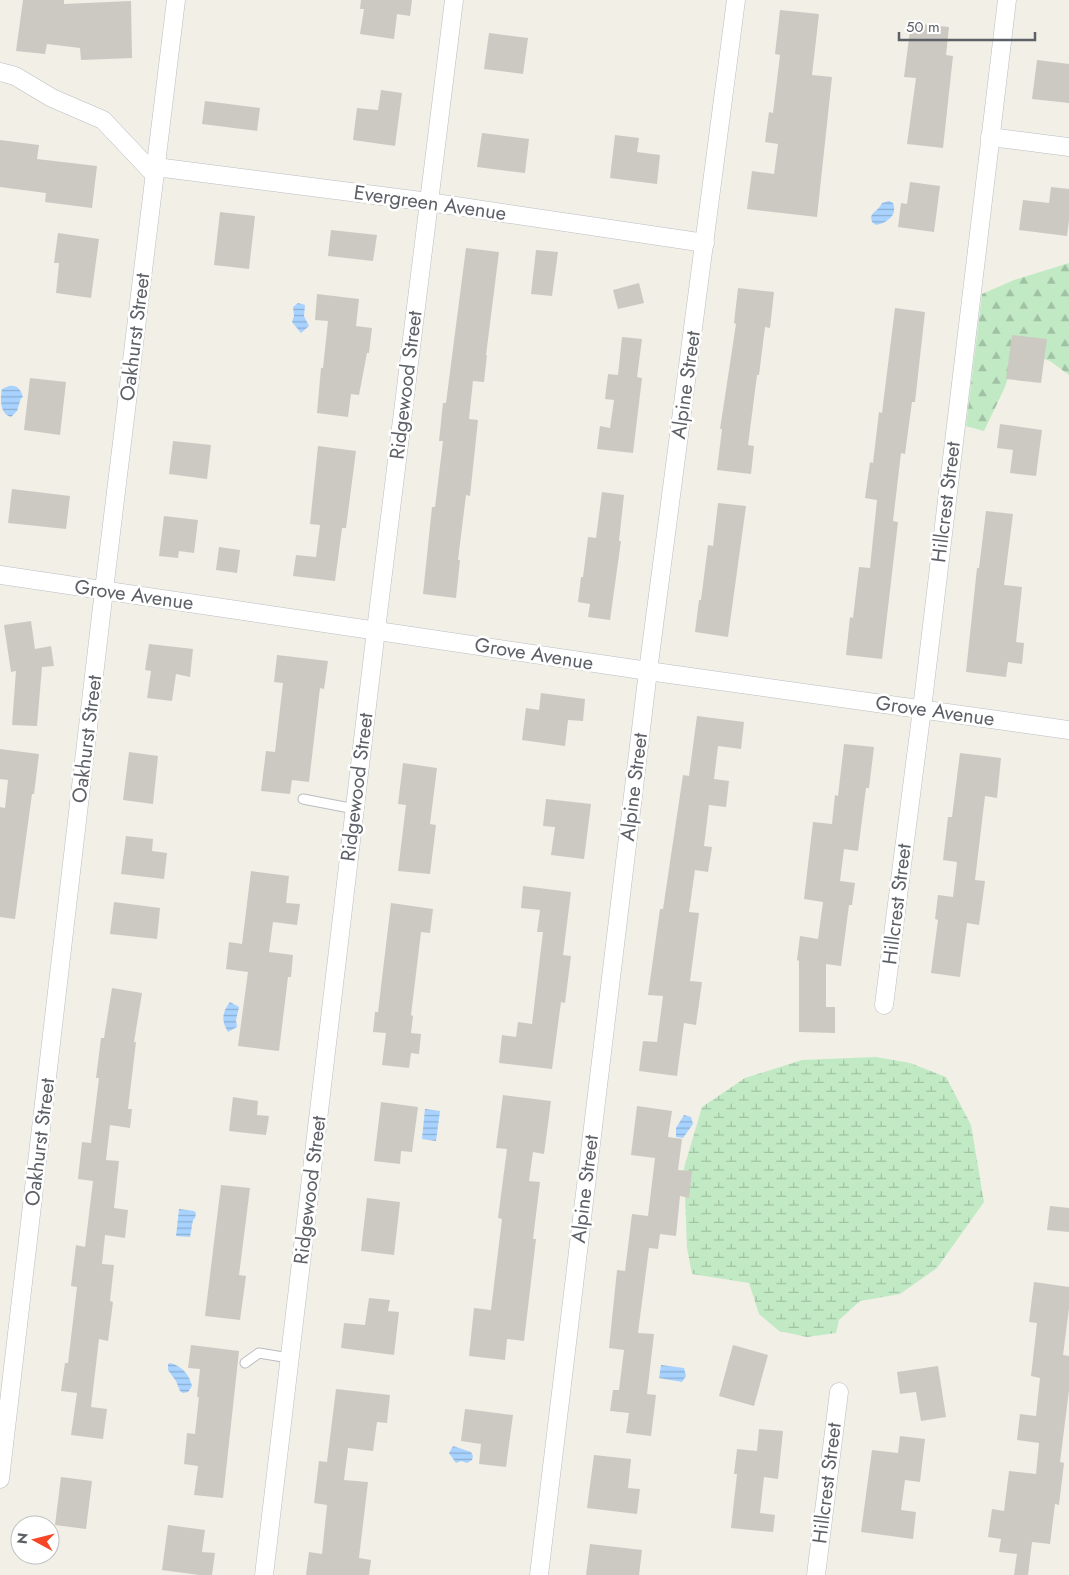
<svg xmlns="http://www.w3.org/2000/svg" width="1069" height="1575" viewBox="0 0 1069 1575" font-family="Jost,sans-serif">
	<defs>
		<pattern id="forest-firs" width="22" height="20" patternUnits="userSpaceOnUse" patternTransform="scale(1.25)"><rect width="22" height="20" fill="#c1eac4"/><path d="M5 1l3.5 6h-7zM16 11l3.5 6h-7z" fill="#a0c1a3"/></pattern>
		<pattern id="wetland-marsh" width="20" height="14" patternUnits="userSpaceOnUse" patternTransform="scale(1.25)"><rect width="20" height="14" fill="#c1eac4"/><path d="M1 5h8M5 5V1M11 12h8M15 12V8" fill="none" stroke="#a0c1a3"/></pattern>
		<pattern id="water-rules" width="6" height="5" patternUnits="userSpaceOnUse" patternTransform="scale(1.25)"><rect width="6" height="5" fill="#a8d2ff"/><path d="M0 2.5h6" fill="none" stroke="#8caed2"/></pattern>
	</defs>
	<rect width="100%" height="100%" fill="#f1efe6"/>
	<path fill="url(#forest-firs)" d="M1069,263V375L1050,361L1017,350L1005,387L984,431L966,426L982,294L1014,280Z"/>
	<path fill="url(#wetland-marsh)" d="M876,1057L910,1063L946,1077L971,1125L984,1202L937,1268L900,1294L860,1301L839,1320L836,1333L807,1337L779,1331L759,1314L749,1283L692,1274L687,1248L684,1168L702,1107L745,1078L802,1060Z"/>
	<g fill="url(#water-rules)">
		<path d="M889,201L893,203C898,215 887,223 876,225L872,222L871,217C873,211 879,210 882,203Z"/>
		<path d="M298,303L305,305L304,316L309,326L301,333L292,322L294,316L293,307Z"/>
		<path d="M9,386C18,385 20,389 23,397L21,398L17,411L11,417C0,414 0,399 2,389Z"/>
		<path d="M230,1002L239,1007L236,1020L237,1027L228,1032C221,1021 222,1012 230,1002Z"/>
		<path d="M425,1109L440,1111L436,1141L422,1139Z"/>
		<path d="M684,1115L691,1117L693,1124L683,1138L676,1137V1128Z"/>
		<path d="M179,1209L194,1211L196,1213L195,1218L193,1220L190,1237L176,1236Z"/>
		<path d="M170,1363C182,1366 189,1374 192,1386L188,1392L183,1393L180,1391L176,1381L168,1370V1364Z"/>
		<path d="M661,1365L684,1368L686,1376L682,1382L659,1378Z"/>
		<path d="M453,1446L471,1452L473,1456L472,1460L467,1463L461,1461L456,1463L449,1453Z"/>
	</g>
	<g fill="#ccc9c3">
		<path d="M23,0H64V4L131,1L132,58L81,60L80,48L47,44L45,54L16,51Z"/>
		<path d="M361,0H412L410,16L397,14L394,39L360,34L364,9H360Z"/>
		<path d="M780,10L819,14L812,75L832,77L817,217L747,209L752,171L774,174L778,144L765,142L769,112L773,113L780,55L775,54Z"/>
		<path d="M911,23L949,27L946,55L953,56L943,148L907,144L916,78L904,77Z"/>
		<path d="M489,33L528,38L523,74L484,69Z"/>
		<path d="M1037,60L1069,64V103L1032,99Z"/>
		<path d="M381,90L402,93L395,146L353,140L357,108L378,110Z"/>
		<path d="M205,101L260,108L257,131L202,124Z"/>
		<path d="M482,133L529,139L525,173L477,167Z"/>
		<path d="M615,135L639,138L637,152L660,155L657,184L610,178Z"/>
		<path d="M0,140L39,145L37,159L97,166L92,208L45,202L46,193L0,187Z"/>
		<path d="M910,182L940,186L934,232L898,227L901,203L907,204Z"/>
		<path d="M1051,187L1069,189V220L1067,236L1019,230L1023,200L1049,203Z"/>
		<path d="M220,212L255,216L249,269L214,265Z"/>
		<path d="M331,230L377,235L373,261L328,256Z"/>
		<path d="M58,233L99,239L91,298L56,293L59,263H54Z"/>
		<path d="M466,248L499,252L486,355H487L484,382L473,381L469,419L478,420L470,496L466,495L458,560H460L456,598L423,594L432,507H435L443,441H439L443,403H446Z"/>
		<path d="M536,250L558,252L552,296L531,294Z"/>
		<path d="M639,283L644,303L618,309L613,290Z"/>
		<path d="M738,288L774,292L770,328L765,327L759,375H757L748,445L754,446L751,474L717,470L722,429H720L736,324L734,323Z"/>
		<path d="M317,294L359,299L356,326L372,328L369,353H367L359,395L351,394L348,417L317,413L321,368H323L328,321L315,320Z"/>
		<path d="M895,308L925,312L915,402H912L905,454L901,453L893,521L898,522L882,659L846,655L850,617L853,618L859,567L870,568L877,500L865,498L870,462L873,463L879,412L882,413Z"/>
		<path d="M1012,335L1047,339L1041,383L1006,379Z"/>
		<path d="M622,337L642,339L637,377L642,378L633,453L597,449L600,426L610,428L614,400L605,399L608,374L618,375Z"/>
		<path d="M30,378L66,382L60,435L24,430Z"/>
		<path d="M1000,424L1042,430L1036,476L1010,473L1013,450L997,448Z"/>
		<path d="M173,441L211,445L207,479L169,474Z"/>
		<path d="M318,446L356,451L346,528H342L335,581L293,576L296,555L316,557L320,525L310,524Z"/>
		<path d="M12,489L70,496L66,529L8,523Z"/>
		<path d="M602,492L624,495L619,541H621L610,620L588,617L590,604L578,602L581,577H583L588,537L596,538Z"/>
		<path d="M718,503L746,506L728,637L695,632L699,600H701L708,545L713,546Z"/>
		<path d="M986,511L1013,514L1004,585L1022,587L1016,642L1024,643L1022,664L1008,662L1006,677L966,672L977,568H979Z"/>
		<path d="M164,516L198,520L194,553L179,551L178,558L159,556Z"/>
		<path d="M219,547L240,550L237,573L216,570Z"/>
		<path d="M31,621L35,649L51,646L54,666L42,667L37,726L12,725L16,671L11,672L4,625Z"/>
		<path d="M149,644L193,649L190,677L176,674L172,701L147,698L151,671L145,670Z"/>
		<path d="M277,655L328,661L324,689L320,688L309,782L292,780L290,794L261,791L266,751L275,752L283,683L274,682Z"/>
		<path d="M541,693L585,699L583,721L568,720L565,746L522,740L526,708L539,710Z"/>
		<path d="M697,716L744,722L741,749L718,746L714,779L729,781L726,807L709,805L704,846L712,847L708,872L695,870L689,912L699,913L690,981L702,982L696,1025L684,1023L677,1076L639,1071L643,1041L657,1042L663,996L648,995L660,909H663L683,775L689,776Z"/>
		<path d="M844,744L874,747L869,788H866L858,851L844,849L840,881L855,883L852,905H849L841,966L826,964V1007H835V1033L799,1032V961L797,960L800,936L818,939L823,902L804,899L813,822L832,824L835,795L838,796Z"/>
		<path d="M0,749L39,754L34,794H32L15,919L0,917V807L5,808L8,780L0,779Z"/>
		<path d="M129,752L158,756L153,804L123,800Z"/>
		<path d="M960,753L1001,758L997,798L985,796L975,880L985,881L979,925L967,923L960,977L931,973L938,920L935,919L938,895L953,897L957,862L943,860L948,817H952Z"/>
		<path d="M403,763L437,768L430,824L436,825L430,874L398,871L406,805L398,804Z"/>
		<path d="M546,799L591,804L584,859L551,855L555,827L543,826Z"/>
		<path d="M126,836L153,839L152,851L167,853L164,879L121,874Z"/>
		<path d="M251,871L289,876L286,903L300,904L297,925L273,922L269,952L293,955L291,977H288L279,1051L238,1046L248,972L226,969L229,942L242,944Z"/>
		<path d="M523,886L571,892L563,955L571,956L565,1003L561,1002L552,1069L499,1063L502,1035L516,1037L518,1022L532,1024L543,932H537L540,910L521,908Z"/>
		<path d="M114,902L160,908L157,939L110,934Z"/>
		<path d="M391,903L433,909L430,933L421,932L411,1015L413,1016L411,1033L421,1034L419,1054L411,1053L409,1068L382,1065L386,1033L373,1032L375,1012H378Z"/>
		<path d="M112,988L142,993L134,1042H136L128,1109H132L130,1128L110,1125L106,1160L119,1161L114,1208L128,1210L125,1238L105,1235L102,1264L114,1265L110,1301L113,1302L108,1341L99,1339L91,1407L107,1409L103,1439L71,1435L77,1393L61,1391L65,1363H68L77,1287L71,1286L76,1245L85,1247L93,1181L78,1179L82,1142L91,1143L99,1078H96L101,1038H104Z"/>
		<path d="M503,1095L551,1101L544,1154L533,1152L529,1181L540,1182L533,1239H536L524,1341L507,1339L505,1360L469,1356L474,1308L491,1310L502,1219L498,1218L507,1149L496,1148Z"/>
		<path d="M233,1097L258,1101L257,1115L269,1116L266,1135L229,1131Z"/>
		<path d="M381,1102L418,1107L412,1152L401,1151L400,1164L374,1161Z"/>
		<path d="M637,1106L672,1111L668,1137L682,1139L678,1170L692,1171L689,1198L680,1196L676,1236L660,1234L658,1249L649,1248L638,1333L654,1334L647,1394L656,1395L651,1436L626,1433L629,1413L610,1411L613,1390H619L624,1350L609,1348L617,1270L625,1271L632,1214L648,1216L655,1158L631,1155Z"/>
		<path d="M221,1185L250,1188L239,1275L246,1276L240,1320L205,1316Z"/>
		<path d="M367,1198L400,1202L394,1255L361,1251Z"/>
		<path d="M1050,1206L1069,1208V1232L1047,1230Z"/>
		<path d="M1034,1282L1069,1287V1308L1063,1355L1069,1356V1390L1060,1462L1064,1463L1059,1505L1055,1504L1050,1544L1032,1542L1028,1575H1014L1017,1554L999,1552L1001,1539L988,1537L992,1509L1004,1511L1009,1471L1036,1474L1039,1443L1017,1440L1020,1414L1036,1416L1040,1378L1031,1376L1037,1323L1029,1322Z"/>
		<path d="M369,1298L390,1300L388,1311L399,1312L394,1355L341,1348L344,1323L365,1325Z"/>
		<path d="M191,1345L239,1351L223,1498L194,1495L198,1466L184,1464L187,1433L195,1434L199,1397H197L200,1369L188,1368Z"/>
		<path d="M733,1345L768,1355L754,1406L719,1396Z"/>
		<path d="M938,1366L946,1417L921,1421L916,1392L900,1394L897,1372Z"/>
		<path d="M336,1389L390,1395L387,1423L377,1422L373,1451L348,1448L344,1480L368,1482L359,1558L371,1560L369,1575H306L309,1552L322,1554L327,1505L314,1503L319,1461L327,1462Z"/>
		<path d="M465,1409L513,1415L506,1467L479,1464L481,1444L461,1441Z"/>
		<path d="M759,1429L783,1431L778,1479L764,1477L760,1513L775,1515L773,1532L731,1528L737,1474H734L737,1449L757,1451Z"/>
		<path d="M900,1436L925,1439L920,1482L905,1480L901,1510L916,1512L913,1539L861,1532L872,1450L898,1453Z"/>
		<path d="M594,1455L631,1459L628,1488L640,1489L637,1514L587,1508Z"/>
		<path d="M61,1477L92,1481L86,1529L55,1525Z"/>
		<path d="M168,1525L205,1530L202,1552L215,1553L212,1575H199L162,1570Z"/>
		<path d="M590,1544L642,1550L639,1575H586Z"/>
	</g>
	<g fill="none" stroke-linecap="round" stroke-linejoin="round">
		<defs>
			<g id="lane">
				<path d="M303,799L355,809"/>
				<path d="M245,1363L259,1353L289,1358"/>
			</g>
			<g id="street">
				<path d="M0,72L15,76L52,98L103,120L155,175"/>
				<path d="M990,137L1069,147"/>
				<path d="M156,167L429,202L705,243"/>
				<path d="M0,575L648,671L1069,730"/>
				<path d="M884,1005L922,709L1007,0"/>
				<path d="M0,1479L104,590L176,0"/>
				<path d="M264,1575L376,630L454,0"/>
				<path d="M539,1575L648,671L736,0"/>
				<path d="M816,1575L839,1392"/>
			</g>
		</defs>
		<use href="#lane" stroke="#babdc2" stroke-width="11"/>
		<use href="#street" stroke="#babdc2" stroke-width="19"/>
		<use href="#lane" stroke="#fff" stroke-width="9"/>
		<use href="#street" stroke="#fff" stroke-width="18"/>
	</g>
	<g text-anchor="middle" dominant-baseline="central" stroke-width="5" stroke-linejoin="round" paint-order="stroke">
		<g font-size="20" fill="#5d6167" stroke="#fff">
			<text transform="translate(430 203) rotate(8)">Evergreen Avenue</text>
			<text transform="translate(135 337) rotate(-83)">Oakhurst Street</text>
			<text transform="translate(406 385) rotate(-83)">Ridgewood Street</text>
			<text transform="translate(686 385) rotate(-82)">Alpine Street</text>
			<text transform="translate(946 502) rotate(-83)">Hillcrest Street</text>
			<text transform="translate(134 595) rotate(8)">Grove Avenue</text>
			<text transform="translate(534 654) rotate(9)">Grove Avenue</text>
			<text transform="translate(935 711) rotate(8)">Grove Avenue</text>
			<text transform="translate(87 739) rotate(-83)">Oakhurst Street</text>
			<text transform="translate(357 787) rotate(-83)">Ridgewood Street</text>
			<text transform="translate(634 787) rotate(-83)">Alpine Street</text>
			<text transform="translate(897 904) rotate(-83)">Hillcrest Street</text>
			<text transform="translate(40 1142) rotate(-83)">Oakhurst Street</text>
			<text transform="translate(585 1189) rotate(-83)">Alpine Street</text>
			<text transform="translate(310 1190) rotate(-83)">Ridgewood Street</text>
			<text transform="translate(827 1483) rotate(-83)">Hillcrest Street</text>
		</g>
	</g>
	<g transform="translate(35 1540) rotate(277)"><circle r="24" fill="#ffffff" stroke="#bec0c2"/>
	<path d="M0-4L9 19L0 12L-9 19Z" fill="#f74626"/>
	<text y="-8" font-size="14" font-weight="bold" text-anchor="middle" fill="#5d6167">N</text>
	</g>
	<path d="M899 32v8h136v-8" fill="none" stroke="#5d6167" stroke-width="2.5"/>
	<text x="906" y="32" font-size="15" fill="#5d6167" stroke="#ffffff" stroke-width="4" paint-order="stroke">50 m</text>
</svg>
